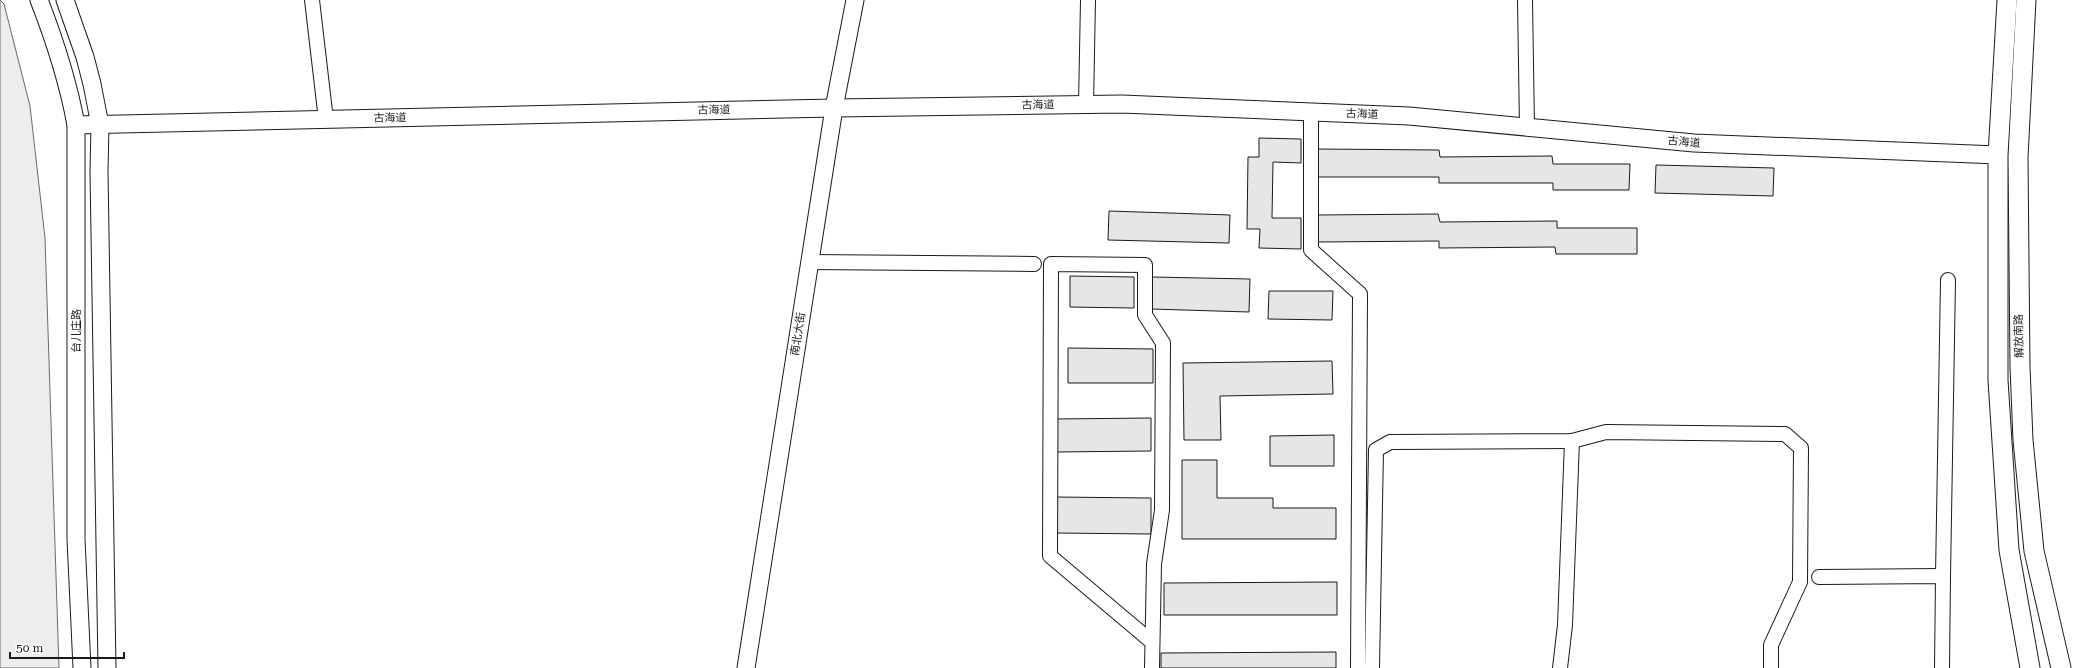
<svg xmlns="http://www.w3.org/2000/svg" width="2082" height="668" viewBox="0 0 2082 668" font-family="'Roboto Serif','Noto Sans SC',serif">
	<rect width="100%" height="100%" fill="#fff"/>
	<path fill="#ededed" stroke="#6a6a6a" d="M0,0L4,4L30,106L45,238L59,668H0Z"/>
	<g fill="#e6e6e6" stroke="#1a1a1a">
		<path d="M1259,138L1301,139V163L1273,162L1272,218H1301V249L1259,248L1260,229H1247L1248,157H1259Z"/>
		<path d="M1318,149L1439,150L1440,157L1552,156L1553,164H1630L1629,190H1553V183H1439V177H1318Z"/>
		<path d="M1656,165L1774,168L1773,196L1655,193Z"/>
		<path d="M1109,211L1230,215L1229,243L1108,240Z"/>
		<path d="M1438,214L1440,222L1557,221V228H1637V254H1556L1555,247L1439,248V241L1317,242L1316,215Z"/>
		<path d="M1070,276L1134,277V308L1070,307Z"/>
		<path d="M1152,277L1250,279L1249,312L1151,309Z"/>
		<path d="M1269,291H1333L1332,320L1268,319Z"/>
		<path d="M1068,348L1153,349V383H1068Z"/>
		<path d="M1332,361L1333,394L1220,396L1221,440H1184L1183,363Z"/>
		<path d="M1151,418V451L1055,452L1054,419Z"/>
		<path d="M1334,435V466H1270V436Z"/>
		<path d="M1182,460H1217V498H1273V508H1336V539H1182Z"/>
		<path d="M1055,497L1151,498V534L1055,533Z"/>
		<path d="M1337,582V615H1164V583Z"/>
		<path d="M1336,652V668H1161V653Z"/>
	</g>
	<g fill="none" stroke-linecap="round" stroke-linejoin="round">
		<defs>
			<g id="minor">
				<path d="M312,0L326,120"/>
				<path d="M1525,0L1527,127"/>
				<path d="M1086,105L1088,0"/>
				<path d="M1311,112V250L1360,294L1358,668"/>
				<path d="M809,262L1034,264"/>
				<path d="M1943,576L1948,280"/>
				<path d="M1819,577L1943,576L1942,668"/>
				<path d="M1152,668L1154,564L1162,510L1163,343L1145,315V265L1051,264L1050,556L1152,642"/>
				<path d="M1372,668L1376,450L1390,442L1572,441L1606,432L1785,434L1801,448L1800,582L1771,645V668"/>
				<path d="M1560,668L1565,625L1572,441"/>
			</g>
			<g id="tertiary">
				<path d="M39,0C55,41 68,81 76,125V539L82,668"/>
				<path d="M65,0L85,57L92,84L100,125L99,171L107,668"/>
				<path d="M76,125L834,108L1122,104L1409,116L1694,143L1998,155"/>
				<path d="M746,668L834,108L855,0"/>
			</g>
			<g id="secondary">
				<path d="M2007,0L1998,155V380L2009,550L2030,668"/>
				<path d="M2026,0L2018,157L2020,367L2023,440L2034,551L2061,668"/>
			</g>
		</defs>
		<use href="#minor" stroke="#1a1a1a" stroke-width="16"/>
		<use href="#tertiary" stroke="#1a1a1a" stroke-width="19"/>
		<use href="#secondary" stroke="#1a1a1a" stroke-width="21"/>
		<use href="#minor" stroke="#fff" stroke-width="14"/>
		<use href="#tertiary" stroke="#fff" stroke-width="17"/>
		<use href="#secondary" stroke="#fff" stroke-width="19"/>
	</g>
	<g text-anchor="middle" dominant-baseline="central" stroke-width="3" stroke-linejoin="round" paint-order="stroke">
		<g font-size="11" fill="#1a1a1a" stroke="#fff">
			<text transform="translate(1038 105) rotate(-1)">古海道</text>
			<text transform="translate(714 110) rotate(-1)">古海道</text>
			<text transform="translate(1362 114) rotate(2)">古海道</text>
			<text transform="translate(390 118) rotate(-1)">古海道</text>
			<text transform="translate(1684 142) rotate(5)">古海道</text>
			<text transform="translate(76 331) rotate(-90)">台儿庄路</text>
			<text transform="translate(798 334) rotate(-81)">南北大街</text>
			<text transform="translate(2019 336) rotate(-91)">解放南路</text>
		</g>
	</g>
	<path d="M10 652v6h114v-6" fill="none" stroke="#1a1a1a" stroke-width="2"/>
	<text x="16" y="652" font-size="12" fill="#1a1a1a" stroke="#ffffff" stroke-width="3" paint-order="stroke">50 m</text>
</svg>
